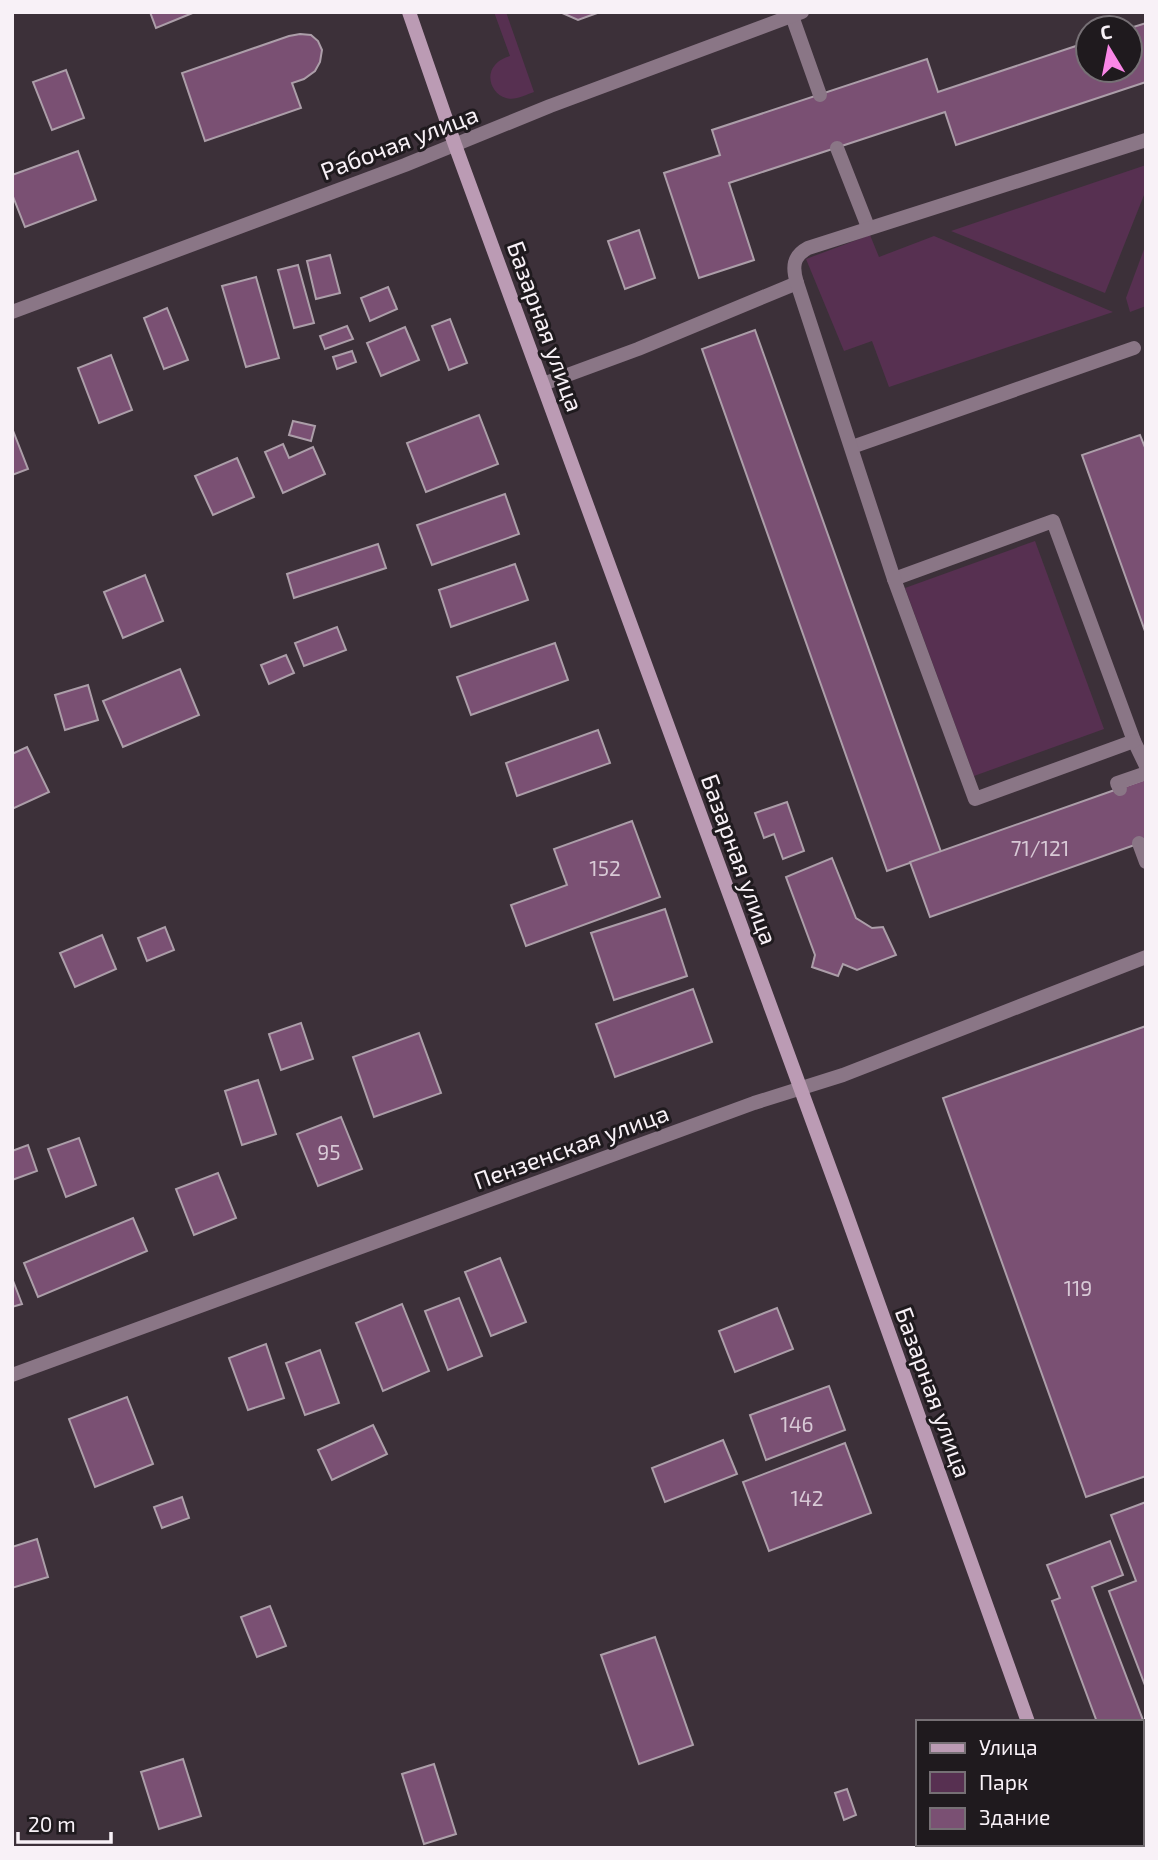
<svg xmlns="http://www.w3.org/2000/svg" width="1158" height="1860" viewBox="0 0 1158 1860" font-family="'Exo 2',sans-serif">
	<rect width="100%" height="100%" fill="#3c3039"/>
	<g fill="#573051">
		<path d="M494,12H506L534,92C525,95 515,101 506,98C492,94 485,76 495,65C499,60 504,58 510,56Z"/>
		<path d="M1146,165V190L1105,293L951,231Z"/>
		<path d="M870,235L879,257L934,236L1113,312L889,387L872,341L844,351L806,259Z"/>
		<path d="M1146,244V306L1130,312L1126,298Z"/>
		<path d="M1035,541L1104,729L974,776L905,588Z"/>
	</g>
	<g fill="#7a5073" stroke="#ac9ea9" stroke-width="2">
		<path d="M150,12H195L156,28Z"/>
		<path d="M560,12H600L578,20Z"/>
		<path d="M1146,23V82L956,145L945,112L729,183L754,260L699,278L664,173L720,155L712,130L927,59L938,92L1088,42V70H1130V28Z"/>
		<path d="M300,34L311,35L318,41L322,50L320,62L315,71L304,79L292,83L301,108L205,141L182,73L289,36Z"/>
		<path d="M66,70L84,118L52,130L33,82Z"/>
		<path d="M78,151L96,200L25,227L12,194V175Z"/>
		<path d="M639,230L655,278L625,289L608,241Z"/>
		<path d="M330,255L340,293L316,299L307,261Z"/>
		<path d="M298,265L314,323L294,328L278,270Z"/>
		<path d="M256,277L279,358L246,367L222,286Z"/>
		<path d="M388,287L397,309L370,321L361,298Z"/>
		<path d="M167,308L188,360L164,369L144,318Z"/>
		<path d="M450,319L467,363L449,370L432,326Z"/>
		<path d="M347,326L353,339L325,349L320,336Z"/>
		<path d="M405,327L419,360L381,376L367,343Z"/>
		<path d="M755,330L941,852L887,871L702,349Z"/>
		<path d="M352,351L356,362L337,369L333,357Z"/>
		<path d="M111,355L132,410L99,423L78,368Z"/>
		<path d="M479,415L498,464L426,492L407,443Z"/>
		<path d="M293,421L315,426L311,441L289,435Z"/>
		<path d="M12,428L28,469L12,475Z"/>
		<path d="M1140,435L1146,450V634L1082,455Z"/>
		<path d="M283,444L289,458L313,447L325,474L283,493L265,452Z"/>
		<path d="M237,458L254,497L213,515L195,476Z"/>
		<path d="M505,494L519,534L432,565L417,525Z"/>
		<path d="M378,544L386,568L294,598L287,574Z"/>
		<path d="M515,564L528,600L451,627L439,590Z"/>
		<path d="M145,575L163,621L123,638L104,592Z"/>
		<path d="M337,627L346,650L304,666L295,643Z"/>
		<path d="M555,643L568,680L471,715L457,677Z"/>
		<path d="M286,655L294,673L269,684L261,665Z"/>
		<path d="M180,669L199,715L123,747L103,701Z"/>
		<path d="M88,685L98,720L65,730L55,695Z"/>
		<path d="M598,730L610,763L517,796L506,763Z"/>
		<path d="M27,747L49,792L12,809V754Z"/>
		<path d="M1146,779V841L930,917L910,862Z"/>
		<path d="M787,802L804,851L783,859L774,834L764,838L755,813Z"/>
		<path d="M632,821L660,897L526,946L511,905L567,885L554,849Z"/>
		<path d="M832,858L856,918L872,928L883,927L896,955L857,970L843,964L838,976L812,967L815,955L786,877Z"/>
		<path d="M665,909L687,976L614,1000L591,933Z"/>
		<path d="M165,927L174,950L147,961L138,938Z"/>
		<path d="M102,935L116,969L75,987L60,953Z"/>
		<path d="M693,989L712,1042L615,1077L596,1024Z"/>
		<path d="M301,1023L313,1059L281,1070L269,1034Z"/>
		<path d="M1146,1026V1476L1086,1497L943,1098Z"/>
		<path d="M419,1033L441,1093L374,1117L353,1057Z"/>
		<path d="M258,1080L276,1134L242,1145L225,1091Z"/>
		<path d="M341,1117L362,1169L318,1186L297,1134Z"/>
		<path d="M79,1138L96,1185L66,1197L48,1149Z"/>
		<path d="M28,1145L37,1171L12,1180V1151Z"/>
		<path d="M218,1173L236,1218L194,1235L176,1189Z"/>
		<path d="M133,1218L147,1251L38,1297L24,1263Z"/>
		<path d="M500,1258L526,1322L491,1336L465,1272Z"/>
		<path d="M12,1278L22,1304L12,1307Z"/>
		<path d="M459,1298L482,1356L448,1370L425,1311Z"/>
		<path d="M402,1304L429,1371L383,1391L356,1323Z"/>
		<path d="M777,1308L793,1349L735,1372L719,1331Z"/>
		<path d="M266,1344L284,1398L248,1410L229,1358Z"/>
		<path d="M320,1350L339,1403L305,1415L286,1363Z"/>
		<path d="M829,1386L845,1430L766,1460L750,1415Z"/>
		<path d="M127,1397L153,1464L95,1487L69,1419Z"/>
		<path d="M373,1425L387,1454L332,1480L318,1450Z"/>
		<path d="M723,1440L737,1474L665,1502L652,1468Z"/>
		<path d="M845,1443L871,1513L769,1551L743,1482Z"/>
		<path d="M182,1497L189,1518L162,1528L154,1507Z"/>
		<path d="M1146,1502V1688L1109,1591L1136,1581L1111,1515Z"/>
		<path d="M37,1539L48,1577L12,1588V1547Z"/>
		<path d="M1110,1541L1123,1575L1092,1587L1146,1728V1805L1142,1804V1722H1097L1052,1601L1060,1598L1047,1565Z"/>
		<path d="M270,1606L286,1646L257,1657L241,1617Z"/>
		<path d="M655,1637L693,1745L639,1764L601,1655Z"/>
		<path d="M183,1759L201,1816L159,1829L141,1772Z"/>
		<path d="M434,1764L456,1834L424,1844L402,1774Z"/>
		<path d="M847,1789L856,1815L844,1820L835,1793Z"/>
	</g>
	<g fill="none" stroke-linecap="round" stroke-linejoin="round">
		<g stroke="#8a7686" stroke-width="14">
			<path d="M792,16L820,95"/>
			<path d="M837,148L868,227"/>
			<path d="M543,384L638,349L797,283"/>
			<path d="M852,447L1134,348"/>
			<path d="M894,579L1053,521L1134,741L1146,766"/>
			<path d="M1134,741L975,799L894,579L797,283C792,267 793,256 808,248L1146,140"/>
			<path d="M1120,789L1117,783L1146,773"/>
			<path d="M1139,843L1146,862"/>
		</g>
		<g stroke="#8a7686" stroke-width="14">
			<path d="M12,312L405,165L550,106L802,12"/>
			<path d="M12,1375L754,1103L843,1075L1146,957"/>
		</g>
		<g stroke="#bb9bb4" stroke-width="14">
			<path d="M409,12L455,145L841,1199L1028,1722"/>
			<path d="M1072,1844L1073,1848"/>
		</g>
	</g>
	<g text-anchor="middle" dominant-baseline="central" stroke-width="6" stroke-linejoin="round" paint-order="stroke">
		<g font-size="21" fill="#d8c9d6">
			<text x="1040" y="847">71/121</text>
			<text x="605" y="867">152</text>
			<text x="329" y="1151">95</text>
			<text x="1078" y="1287">119</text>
			<text x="797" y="1423">146</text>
			<text x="807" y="1497">142</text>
		</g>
		<g font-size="24" fill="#f8f1f7" stroke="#1f1a1e">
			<text transform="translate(399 142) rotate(-21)">Рабочая улица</text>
			<text transform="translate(546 326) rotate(70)">Базарная улица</text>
			<text transform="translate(740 859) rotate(70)">Базарная улица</text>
			<text transform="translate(571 1146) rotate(-20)">Пензенская улица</text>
			<text transform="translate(934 1392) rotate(70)">Базарная улица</text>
		</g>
	</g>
	<rect width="1158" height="1860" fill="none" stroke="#f8f1f7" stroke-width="28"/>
	<rect x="916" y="1720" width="228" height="126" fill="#1f1a1e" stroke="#767075" stroke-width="2"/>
	<rect x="930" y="1743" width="35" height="10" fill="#bb9bb4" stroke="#767075" stroke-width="2"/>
	<text x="979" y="1755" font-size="21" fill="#f8f1f7">Улица</text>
	<rect x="930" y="1772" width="35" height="21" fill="#573051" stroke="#767075" stroke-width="2"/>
	<text x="979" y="1790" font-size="21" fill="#f8f1f7">Парк</text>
	<rect x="930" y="1808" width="35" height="21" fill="#7a5073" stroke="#767075" stroke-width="2"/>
	<text x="979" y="1825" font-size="21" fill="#f8f1f7">Здание</text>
	<g transform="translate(1109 49) rotate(350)"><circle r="33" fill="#1f1a1e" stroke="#767075" stroke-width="2"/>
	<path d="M0-5L12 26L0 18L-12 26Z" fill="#fa87e7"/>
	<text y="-10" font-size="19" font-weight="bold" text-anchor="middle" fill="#f8f1f7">С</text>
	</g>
	<path d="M18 1832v10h93v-10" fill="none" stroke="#f8f1f7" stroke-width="3.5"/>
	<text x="28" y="1832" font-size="21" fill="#f8f1f7" stroke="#1f1a1e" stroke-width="5" paint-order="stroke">20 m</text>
</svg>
